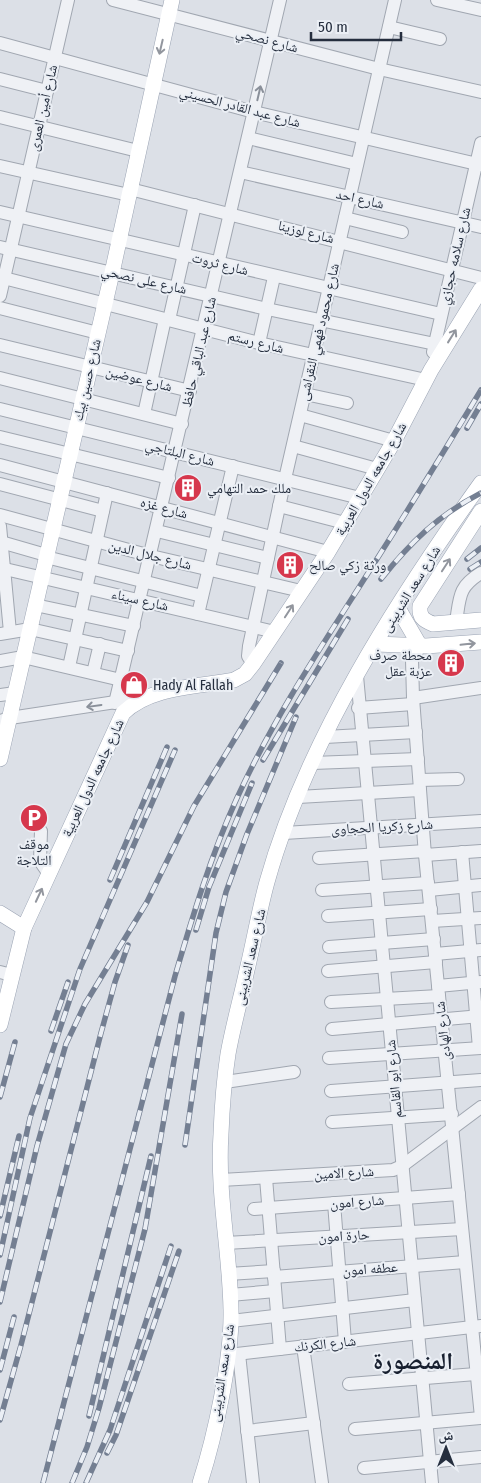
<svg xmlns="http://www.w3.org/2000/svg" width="481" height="1483" viewBox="0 0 481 1483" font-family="'Fira Sans Condensed','Noto Naskh Arabic',sans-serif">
	<rect width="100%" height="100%" fill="#dce0e7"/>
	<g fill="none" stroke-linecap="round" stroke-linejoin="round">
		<defs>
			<g id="minor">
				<path d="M113,0L379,69L481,92"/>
				<path d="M437,0L481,10"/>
				<path d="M389,27L440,39"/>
				<path d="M0,43L254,112L481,165"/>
				<path d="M0,79L47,91"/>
				<path d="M0,117L138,151"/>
				<path d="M248,138L357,164"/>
				<path d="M0,166L129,195"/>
				<path d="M240,172L481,227"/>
				<path d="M130,189L481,278"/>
				<path d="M0,212L441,314"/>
				<path d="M345,218L402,232"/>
				<path d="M0,247L267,309L435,344"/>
				<path d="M0,277L259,343L426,380"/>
				<path d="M0,296L68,0"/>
				<path d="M0,308L98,333"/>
				<path d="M169,320L195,205"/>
				<path d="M259,343L274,277"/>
				<path d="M0,345L190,391"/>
				<path d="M433,352L481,143"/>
				<path d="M0,378L182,424"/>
				<path d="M305,394L347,403"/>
				<path d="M0,409L360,498"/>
				<path d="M144,414L165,319"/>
				<path d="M300,415L394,441"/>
				<path d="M0,437L169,478"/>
				<path d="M293,446L377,469"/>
				<path d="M0,465L328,552"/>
				<path d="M0,484L103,511"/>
				<path d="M279,506L345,523"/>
				<path d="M0,515L151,556L301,591"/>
				<path d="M0,526L10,632"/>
				<path d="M157,531L268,558"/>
				<path d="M1,542L46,555"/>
				<path d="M46,557L202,596"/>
				<path d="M5,569L275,632"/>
				<path d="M35,605L134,626"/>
				<path d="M198,614L233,466"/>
				<path d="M456,622C460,597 458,587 481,573"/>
				<path d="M0,634L30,629L128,651"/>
				<path d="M420,646L412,660L413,698L425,855L481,1417"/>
				<path d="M0,661L23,657L121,680"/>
				<path d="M253,664L248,656L249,646L285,479L395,0"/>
				<path d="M69,667L107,493"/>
				<path d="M93,673L100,644"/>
				<path d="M357,676L432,1483"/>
				<path d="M0,695L15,693"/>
				<path d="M413,698L481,688"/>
				<path d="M115,703L280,0"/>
				<path d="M358,708L413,704"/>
				<path d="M0,721L10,718L142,698"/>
				<path d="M325,737L416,732"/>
				<path d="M313,763L418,759"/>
				<path d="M420,780L458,779"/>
				<path d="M298,797L420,790"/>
				<path d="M41,831L40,861L49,874"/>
				<path d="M284,833L481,821"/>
				<path d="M462,852L479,1048"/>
				<path d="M425,855L481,851"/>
				<path d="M319,858L425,851"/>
				<path d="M322,890L428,883"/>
				<path d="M429,890L481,885"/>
				<path d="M328,916L431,909"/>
				<path d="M432,921L481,918"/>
				<path d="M329,947L434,939"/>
				<path d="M435,954L481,950"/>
				<path d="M328,971L436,962"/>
				<path d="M0,972L12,975"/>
				<path d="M438,986L481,982"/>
				<path d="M331,1002L439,996"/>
				<path d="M332,1029L481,1016"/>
				<path d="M329,1058L481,1048"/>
				<path d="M225,1082L294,1072"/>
				<path d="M331,1091L481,1080"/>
				<path d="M332,1122L452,1114"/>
				<path d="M266,1178L280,1349"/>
				<path d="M221,1180L393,1170L402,1166L481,1107"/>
				<path d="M334,1203L345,1342"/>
				<path d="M254,1209L459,1194"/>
				<path d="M226,1243L462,1229"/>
				<path d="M228,1274L274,1271"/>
				<path d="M274,1277L465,1262"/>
				<path d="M230,1295L275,1291"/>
				<path d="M231,1321L415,1300"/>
				<path d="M303,1346L322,1483"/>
				<path d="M239,1354L253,1483"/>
				<path d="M228,1355L481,1326"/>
				<path d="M349,1384L476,1374"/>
				<path d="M355,1429L481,1418"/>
				<path d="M247,1431L314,1423"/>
				<path d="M364,1468L481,1457"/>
			</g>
			<g id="major">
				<path d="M481,511L420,606C419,617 423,620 433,624L481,620"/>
				<path d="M398,608L420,646"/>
				<path d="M376,644L426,646L481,642"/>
				<path d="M0,759L112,273L172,0"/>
				<path d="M0,913L24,928"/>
				<path d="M0,1025L24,928L123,713C151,686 198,687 234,680L245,674L253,664L328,552L394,441L431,370L481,289"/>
				<path d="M200,1483C215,1436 232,1359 231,1310C230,1251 217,1193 221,1134C222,1107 224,1080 228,1054C233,1026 241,998 247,970C254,941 259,911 267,882C306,742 397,600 481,483"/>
			</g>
		</defs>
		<use href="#minor" stroke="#a1a7b1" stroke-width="14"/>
		<use href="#major" stroke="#9ba4b4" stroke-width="16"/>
		<use href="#minor" stroke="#eff1f5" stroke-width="12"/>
		<use href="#major" stroke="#fff" stroke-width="15"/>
		<defs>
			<g id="rail">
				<path d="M467,428L481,404"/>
				<path d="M467,559L481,548"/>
				<path d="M470,569L481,562"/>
				<path d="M381,579C411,542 437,516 481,493"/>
				<path d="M263,760L348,619"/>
				<path d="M110,880L167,747"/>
				<path d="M196,930L209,887L252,783"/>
				<path d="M51,1031L68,982"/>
				<path d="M0,1097L15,1042"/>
				<path d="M185,1145L216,933L226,892L247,834L296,717"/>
				<path d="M0,1216L19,1136"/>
				<path d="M0,1255L30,1118L80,969L175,750"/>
				<path d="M0,1302L37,1146L66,1044L85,1004L147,902L194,806L281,663"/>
				<path d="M0,1370L14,1317"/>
				<path d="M89,1416L151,1156"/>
				<path d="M0,1420L21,1345L101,1033L115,982L128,945"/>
				<path d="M107,1453L116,1435L179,1251"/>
				<path d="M43,1483L175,976C193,915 211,855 237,798C274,717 323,644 370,570C408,510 445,450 481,390"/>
				<path d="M72,1483L87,1447L99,1408L145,1229L182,1014"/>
				<path d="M86,1483L110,1430L171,1246"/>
			</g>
		</defs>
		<use href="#rail" stroke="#747f92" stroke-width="5.5"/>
		<use href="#rail" stroke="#ebeff5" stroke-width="4" stroke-dasharray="11" stroke-linecap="butt"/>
	</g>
	<defs><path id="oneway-shaft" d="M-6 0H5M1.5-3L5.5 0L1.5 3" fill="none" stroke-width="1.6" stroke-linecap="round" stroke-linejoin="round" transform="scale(1.25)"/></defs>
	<g stroke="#92969e">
		<use href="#oneway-shaft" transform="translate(161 47) rotate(103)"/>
		<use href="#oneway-shaft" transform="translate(452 336) rotate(-58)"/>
		<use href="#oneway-shaft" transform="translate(446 565) rotate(-57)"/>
		<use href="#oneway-shaft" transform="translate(289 611) rotate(-57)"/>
		<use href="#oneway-shaft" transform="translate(468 644) rotate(-6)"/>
		<use href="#oneway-shaft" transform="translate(39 895) rotate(-65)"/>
	</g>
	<g stroke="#8a909a">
		<use href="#oneway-shaft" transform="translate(259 93) rotate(-77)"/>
		<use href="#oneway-shaft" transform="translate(94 706) rotate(172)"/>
	</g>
	<defs>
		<symbol id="building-disc" viewBox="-11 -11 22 22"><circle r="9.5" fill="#d6374c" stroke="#ebeff5"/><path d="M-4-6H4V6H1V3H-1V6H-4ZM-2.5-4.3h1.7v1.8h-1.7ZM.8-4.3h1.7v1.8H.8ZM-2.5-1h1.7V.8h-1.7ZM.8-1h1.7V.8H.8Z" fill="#fff"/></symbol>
		<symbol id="shop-disc" viewBox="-11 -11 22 22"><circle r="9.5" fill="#d6374c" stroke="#ebeff5"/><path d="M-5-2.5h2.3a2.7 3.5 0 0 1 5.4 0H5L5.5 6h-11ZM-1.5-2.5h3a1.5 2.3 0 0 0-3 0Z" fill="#fff"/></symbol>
		<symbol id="parking-disc" viewBox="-11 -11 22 22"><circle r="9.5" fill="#d6374c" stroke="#ebeff5"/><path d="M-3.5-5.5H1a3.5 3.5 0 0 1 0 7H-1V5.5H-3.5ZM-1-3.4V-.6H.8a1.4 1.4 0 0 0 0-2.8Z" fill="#fff"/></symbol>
	</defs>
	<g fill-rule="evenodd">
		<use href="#building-disc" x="172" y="472" width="32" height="32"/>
		<use href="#building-disc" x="274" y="549" width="32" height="32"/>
		<use href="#building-disc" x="435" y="647" width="32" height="32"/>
		<use href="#shop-disc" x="118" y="669" width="32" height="32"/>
		<use href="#parking-disc" x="18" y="802" width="32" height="32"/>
	</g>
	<g text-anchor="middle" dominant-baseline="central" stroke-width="4" stroke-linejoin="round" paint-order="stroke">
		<g font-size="14" fill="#252e3e" stroke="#ebeff5">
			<text transform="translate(267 40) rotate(15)">شارع نصحي</text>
			<text transform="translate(240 107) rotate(15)">شارع عبد القادر الحسيني</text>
			<text transform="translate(43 108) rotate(-77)">شارع أمين العمرى</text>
			<text transform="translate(360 199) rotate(13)">شارع احد</text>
			<text transform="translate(306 232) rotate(14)">شارع لوزينا</text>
			<text transform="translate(455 256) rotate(-77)">شارع سلامه حجازي</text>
			<text transform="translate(220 264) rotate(14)">شارع ثروت</text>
			<text transform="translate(144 280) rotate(13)">شارع على نصحي</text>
			<text transform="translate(319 332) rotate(-77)">شارع محمود فهمي النقراشى</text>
			<text transform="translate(256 342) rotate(14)">شارع رستم</text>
			<text transform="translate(199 352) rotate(-77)">شارع عبد الباقي حافظ</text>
			<text transform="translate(139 379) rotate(14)">شارع عوضين</text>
			<text transform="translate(87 380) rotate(-77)">شارع حسين بيك</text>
			<text transform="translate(180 453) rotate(14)">شارع البلتاجي</text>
			<text transform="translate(371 479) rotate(-60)">شارع جامعه الدول العربية</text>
			<text transform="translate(164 508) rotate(15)">شارع غزه</text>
			<text transform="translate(150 555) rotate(14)">شارع جلال الدين</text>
			<text transform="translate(411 589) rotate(-58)">شارع سعد الشربينى</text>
			<text transform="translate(140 600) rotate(13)">شارع سيناء</text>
			<text transform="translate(93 778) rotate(-65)">شارع جامعه الدول العربية</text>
			<text transform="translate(382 827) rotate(-3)">شارع زكريا الحجاوى</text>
			<text transform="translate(250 957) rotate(-77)">شارع سعد الشربينى</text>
			<text transform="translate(443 1031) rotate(-96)">شارع الهادى</text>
			<text transform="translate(394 1079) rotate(-95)">شارع ابو القاسم</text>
			<text transform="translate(344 1173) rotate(-3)">شارع الامين</text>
			<text transform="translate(357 1202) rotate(-4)">شارع امون</text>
			<text transform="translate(344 1236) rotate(-3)">حارة امون</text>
			<text transform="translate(370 1269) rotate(-4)">عطفه امون</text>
			<text transform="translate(325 1344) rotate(-6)">شارع الكرنك</text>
			<text transform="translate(222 1373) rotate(-81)">شارع سعد الشربينى</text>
		</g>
		<g font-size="14" fill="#252e3e" stroke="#ebeff5" text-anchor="start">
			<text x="207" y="488">ملك حمد التهامي</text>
			<text x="309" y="565">ورثة زكي صالح</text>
			<text x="432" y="655" text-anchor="end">محطة صرف<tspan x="432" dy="16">عزبة عقل</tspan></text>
			<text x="153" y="685">Hady Al Fallah</text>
			<text x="34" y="844" text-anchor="middle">موقف<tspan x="34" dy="16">التلاجة</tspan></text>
		</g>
		<g font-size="24" font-weight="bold" fill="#171f2f" stroke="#ebeff5">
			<text x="413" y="1361">المنصورة</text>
		</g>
	</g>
	<g transform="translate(446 1448)" stroke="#ebeff5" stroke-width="4" paint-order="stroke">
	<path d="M0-4L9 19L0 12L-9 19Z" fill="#252e3e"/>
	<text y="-8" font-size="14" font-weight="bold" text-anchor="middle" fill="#252e3e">ش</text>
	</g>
	<path d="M311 32v8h90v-8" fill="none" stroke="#252e3e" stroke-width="2.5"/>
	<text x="318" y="32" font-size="15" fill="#252e3e" stroke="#ebeff5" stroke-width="4" paint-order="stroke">50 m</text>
</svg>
